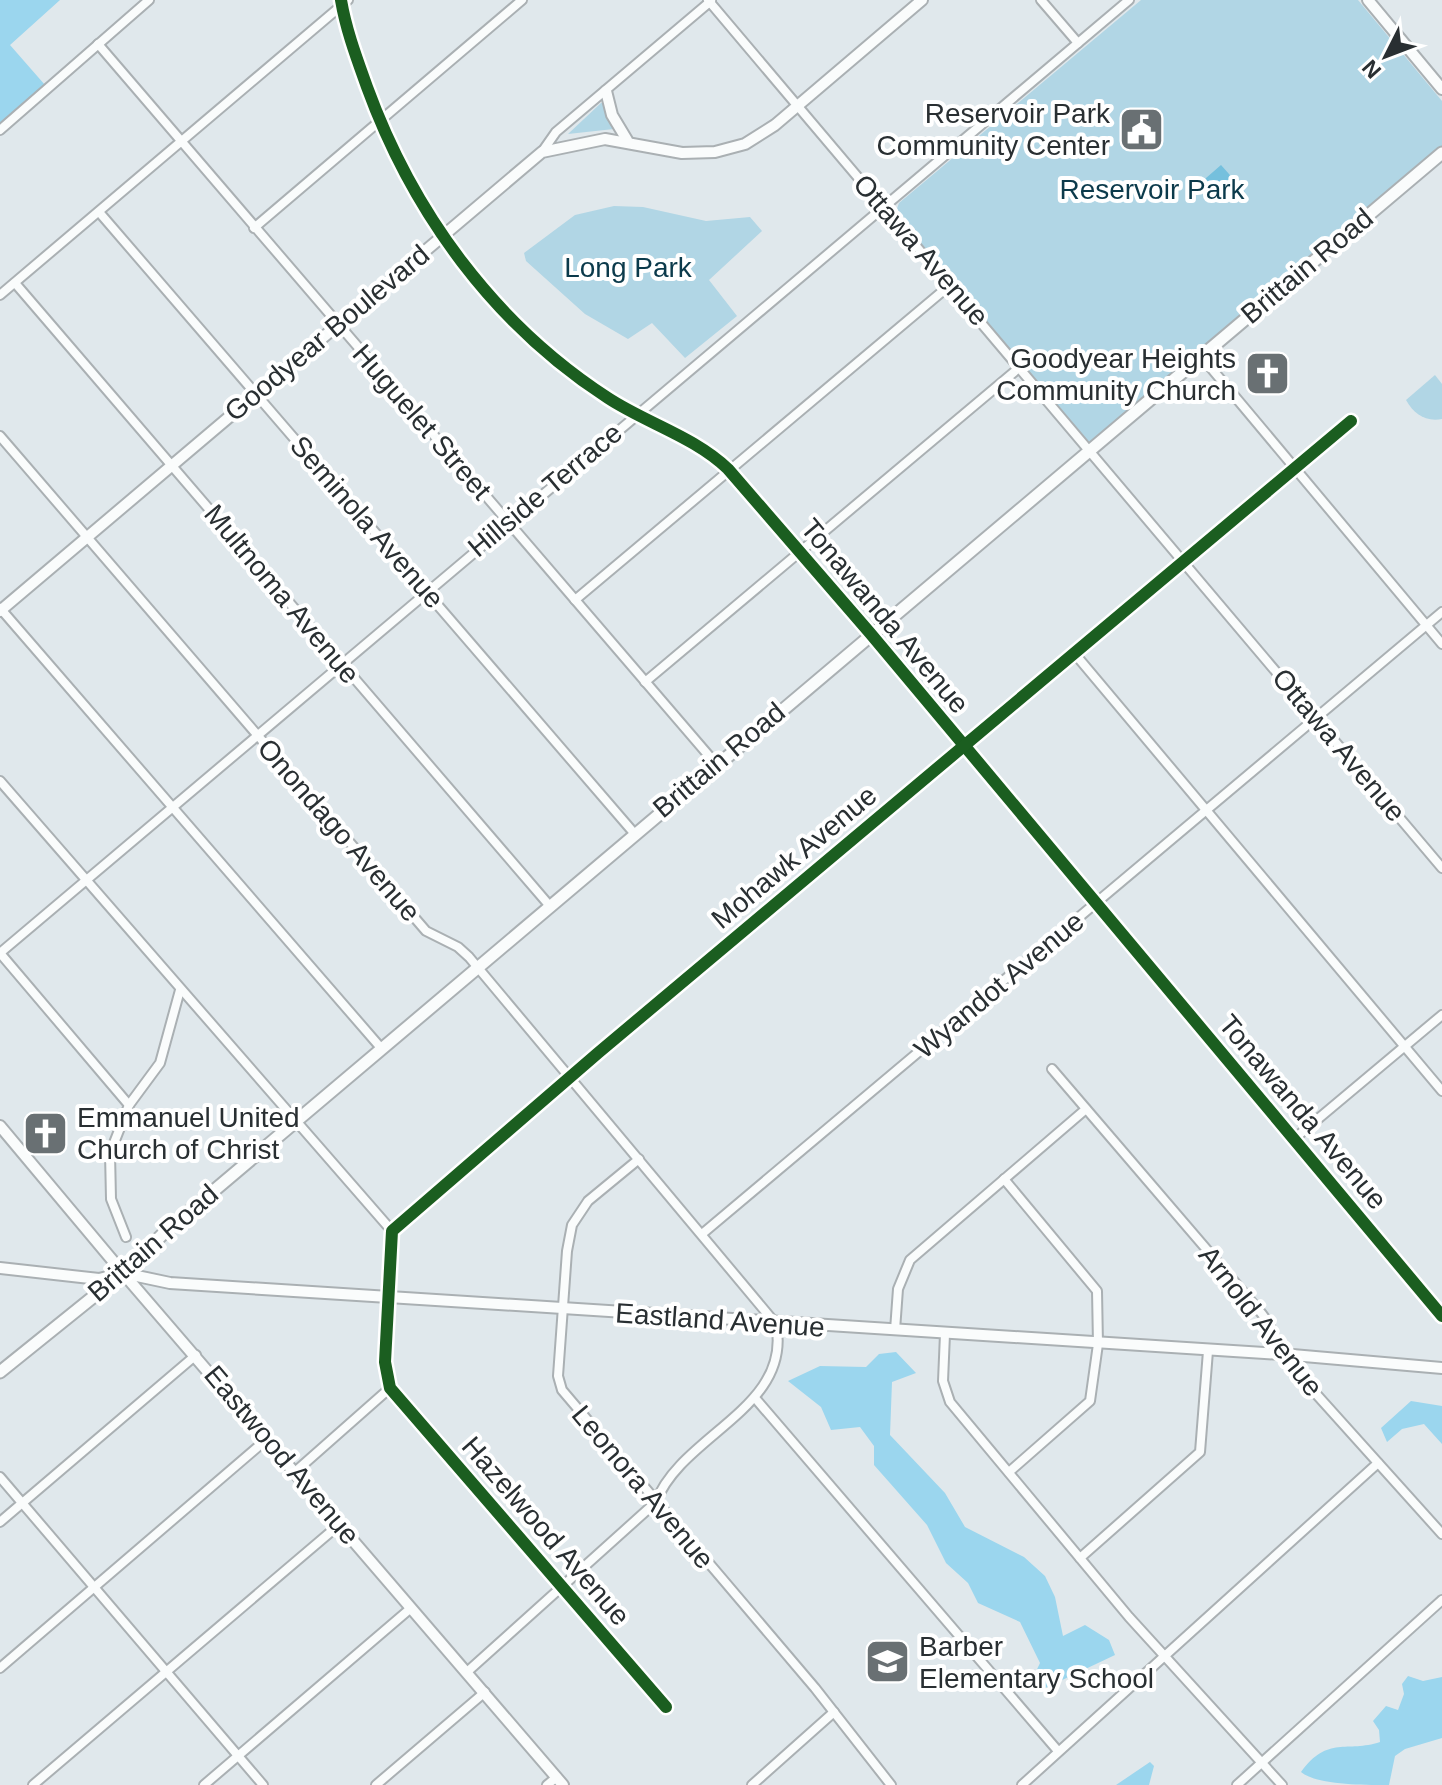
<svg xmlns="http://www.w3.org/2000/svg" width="1442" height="1785" viewBox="0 0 1442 1785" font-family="Arial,sans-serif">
	<rect width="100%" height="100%" fill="#e0e8ec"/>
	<g fill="#b1d6e5">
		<path d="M1141,0H1358L1442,101V146L1093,441H1088L895,214L899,203Z"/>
		<path d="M601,103H605L614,129L568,134Z"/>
		<path d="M614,206L643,207L706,221L750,217L762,231L709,280L737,316L685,358L652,323L628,339L585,314L526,261L524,253L575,215Z"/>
		<path d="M1435,375L1442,384V419C1425,422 1414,414 1406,400Z"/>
	</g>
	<g fill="#9bd6ee">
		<path d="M0,0H60L10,45L45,85L0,123Z"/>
		<path d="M896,1352L916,1373L892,1382L890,1435L945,1493L965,1527L1024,1557L1045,1576L1055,1597L1063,1636L1085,1625L1109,1640L1115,1655L1039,1691L1029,1686L1040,1663L1020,1622L978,1603L968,1583L946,1563L927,1525L874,1465V1446L860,1427L831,1430L821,1407L788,1381L820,1366L866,1367L879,1354Z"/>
		<path d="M1411,1401L1442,1406V1444L1424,1424L1402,1429L1387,1442L1381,1428Z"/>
		<path d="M1408,1676L1423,1681L1442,1677V1738L1405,1749L1395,1756L1389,1785C1364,1785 1316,1785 1301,1772C1328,1735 1347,1753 1380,1742L1379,1730L1373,1721L1386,1706L1398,1710L1404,1694L1402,1684Z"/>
		<path d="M1150,1762L1154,1766L1149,1785H1116Z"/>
	</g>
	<path fill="#75c0dd" d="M1221,165L1245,192L1232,203L1219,187L1208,196L1198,185Z"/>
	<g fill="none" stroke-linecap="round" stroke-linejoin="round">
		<defs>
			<g id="minor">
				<path d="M341,0C346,30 357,59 367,87C413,213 494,324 608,398C646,423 695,437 728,469L870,633L1442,1316"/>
				<path d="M708,0L1442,868"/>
				<path d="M1041,0L1078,43"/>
				<path d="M98,44L716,764"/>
				<path d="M0,130L149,0"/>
				<path d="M542,152L556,132L711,1"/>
				<path d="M99,212L634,833"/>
				<path d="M254,228L522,0"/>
				<path d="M15,283L549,905"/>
				<path d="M0,295L348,0"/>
				<path d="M1201,356L1442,644"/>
				<path d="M0,436L426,931L458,947L469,957L776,1324C793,1408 681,1435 656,1502L467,1672"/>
				<path d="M575,600L950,285"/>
				<path d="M0,608L381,1048"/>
				<path d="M1075,654L1442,1091"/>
				<path d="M645,682L1020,367"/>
				<path d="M0,781L392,1231"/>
				<path d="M0,953L1129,0"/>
				<path d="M0,953L129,1105"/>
				<path d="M1052,1069L1262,1314L1270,1325L1273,1346L1442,1534"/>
				<path d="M1294,1139L1442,1015"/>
				<path d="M639,1159L588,1201L572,1225L567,1251L558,1376L562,1390L815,1688L891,1785"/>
				<path d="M1004,1179L1097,1291L1098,1344L1090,1401L1009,1472"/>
				<path d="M702,1234L1442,612"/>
				<path d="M126,1237L111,1199L110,1153L129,1105L160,1063L180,990"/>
				<path d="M895,1330L898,1289L910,1260L1086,1109"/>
				<path d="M945,1334L943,1381L950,1402L1129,1617L1282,1785"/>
				<path d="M755,1398L1058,1751"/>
				<path d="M296,1471L390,1388"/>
				<path d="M0,1477L263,1785"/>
				<path d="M0,1522L196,1355"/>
				<path d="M1080,1558L1200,1452L1208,1351"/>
				<path d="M0,1668L267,1439"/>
				<path d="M666,1707L390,1388L385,1362L392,1231L598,1053L1351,421"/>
				<path d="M33,1785L340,1524"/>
				<path d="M204,1785L411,1608"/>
				<path d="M376,1785L485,1692"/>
				<path d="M547,1785L557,1777"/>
				<path d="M752,1785L834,1712"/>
				<path d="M1022,1785L1378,1463"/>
				<path d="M1237,1785L1442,1600"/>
			</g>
			<g id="tertiary">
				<path d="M1368,0L1442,89"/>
				<path d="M606,91L612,115L627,140"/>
				<path d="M0,611L542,152L605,139L682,153L715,152L745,144L775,125L922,0"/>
				<path d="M0,1126L123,1273L563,1785"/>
				<path d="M0,1268L99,1279L123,1273L170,1283L1281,1354L1442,1368"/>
			</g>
			<path id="secondary" d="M0,1372L123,1273L165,1232L1442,153"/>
		</defs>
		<use href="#minor" stroke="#aab0b3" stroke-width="12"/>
		<use href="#tertiary" stroke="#aab0b3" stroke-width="14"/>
		<use href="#secondary" stroke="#aab0b3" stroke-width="15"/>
		<use href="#minor" stroke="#fafcfc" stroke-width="8"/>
		<use href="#tertiary" stroke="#fafcfc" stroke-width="10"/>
		<use href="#secondary" stroke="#fafcfc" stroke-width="11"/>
		<defs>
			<g id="cycleway">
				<path d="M341,0C346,30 357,59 367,87C413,213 494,324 608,398C646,423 695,437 728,469L870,633L1442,1316"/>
				<path d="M666,1707L390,1388L385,1362L392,1231L598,1053L1351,421"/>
			</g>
		</defs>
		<use href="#cycleway" stroke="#fff" stroke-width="17"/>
		<use href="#cycleway" stroke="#1b5e20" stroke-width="12"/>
	</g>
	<defs>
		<symbol id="civic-square" viewBox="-11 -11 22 22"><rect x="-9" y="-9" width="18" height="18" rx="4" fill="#697073" stroke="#fff"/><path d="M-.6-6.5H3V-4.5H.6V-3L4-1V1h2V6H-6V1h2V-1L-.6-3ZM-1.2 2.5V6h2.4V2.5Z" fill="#fff"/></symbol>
		<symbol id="church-square" viewBox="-11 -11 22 22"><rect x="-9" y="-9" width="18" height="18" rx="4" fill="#697073" stroke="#fff"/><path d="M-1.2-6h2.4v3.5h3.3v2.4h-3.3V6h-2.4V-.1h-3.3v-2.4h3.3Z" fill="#fff"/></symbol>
		<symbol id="school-square" viewBox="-11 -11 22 22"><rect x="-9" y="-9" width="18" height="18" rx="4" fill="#697073" stroke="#fff"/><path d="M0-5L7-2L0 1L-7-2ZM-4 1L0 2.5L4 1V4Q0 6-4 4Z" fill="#fff"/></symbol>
	</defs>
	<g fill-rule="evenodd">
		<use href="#civic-square" x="1116" y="104" width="51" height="51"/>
		<use href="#church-square" x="1242" y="348" width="51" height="51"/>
		<use href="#church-square" x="20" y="1108" width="51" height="51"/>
		<use href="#school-square" x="862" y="1636" width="51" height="51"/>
	</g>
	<g text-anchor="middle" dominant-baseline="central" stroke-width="8" stroke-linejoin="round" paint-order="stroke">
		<g font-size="28" fill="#292f32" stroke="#fff" text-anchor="end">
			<text x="1110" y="113">Reservoir Park<tspan x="1110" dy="32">Community Center</tspan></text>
			<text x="1236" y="358">Goodyear Heights<tspan x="1236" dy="32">Community Church</tspan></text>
			<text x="77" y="1117" text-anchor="start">Emmanuel United<tspan x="77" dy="32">Church of Christ</tspan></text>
			<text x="919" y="1646" text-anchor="start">Barber<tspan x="919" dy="32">Elementary School</tspan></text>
		</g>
		<g font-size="28" fill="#0b3a4b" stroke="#fff">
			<text x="1152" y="189">Reservoir Park</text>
			<text x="628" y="267">Long Park</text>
		</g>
		<g font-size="28" fill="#292f32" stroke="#fff">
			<text transform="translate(921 250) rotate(49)">Ottawa Avenue</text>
			<text transform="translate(1307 266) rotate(-40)">Brittain Road</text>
			<text transform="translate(327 333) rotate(-40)">Goodyear Boulevard</text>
			<text transform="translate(422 422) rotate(49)">Huguelet Street</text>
			<text transform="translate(545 490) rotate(-40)">Hillside Terrace</text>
			<text transform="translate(367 522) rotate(49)">Seminola Avenue</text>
			<text transform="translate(282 594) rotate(50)">Multnoma Avenue</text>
			<text transform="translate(885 616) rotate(50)">Tonawanda Avenue</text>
			<text transform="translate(1339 745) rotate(50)">Ottawa Avenue</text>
			<text transform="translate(719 760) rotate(-40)">Brittain Road</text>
			<text transform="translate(339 830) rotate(49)">Onondago Avenue</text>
			<text transform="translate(794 857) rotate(-40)">Mohawk Avenue</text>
			<text transform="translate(999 985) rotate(-40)">Wyandot Avenue</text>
			<text transform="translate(1303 1112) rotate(50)">Tonawanda Avenue</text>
			<text transform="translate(153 1243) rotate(-41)">Brittain Road</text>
			<text transform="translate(720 1320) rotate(4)">Eastland Avenue</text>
			<text transform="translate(1261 1321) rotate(52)">Arnold Avenue</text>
			<text transform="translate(282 1455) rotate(50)">Eastwood Avenue</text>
			<text transform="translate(643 1487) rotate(50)">Leonora Avenue</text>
			<text transform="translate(546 1531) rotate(49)">Hazelwood Avenue</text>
		</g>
	</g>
	<g transform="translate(1386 56) rotate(228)" stroke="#ffffff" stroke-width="6" paint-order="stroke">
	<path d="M0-6L14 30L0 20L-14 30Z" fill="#292f32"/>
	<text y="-12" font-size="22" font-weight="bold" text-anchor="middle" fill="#292f32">N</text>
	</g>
</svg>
